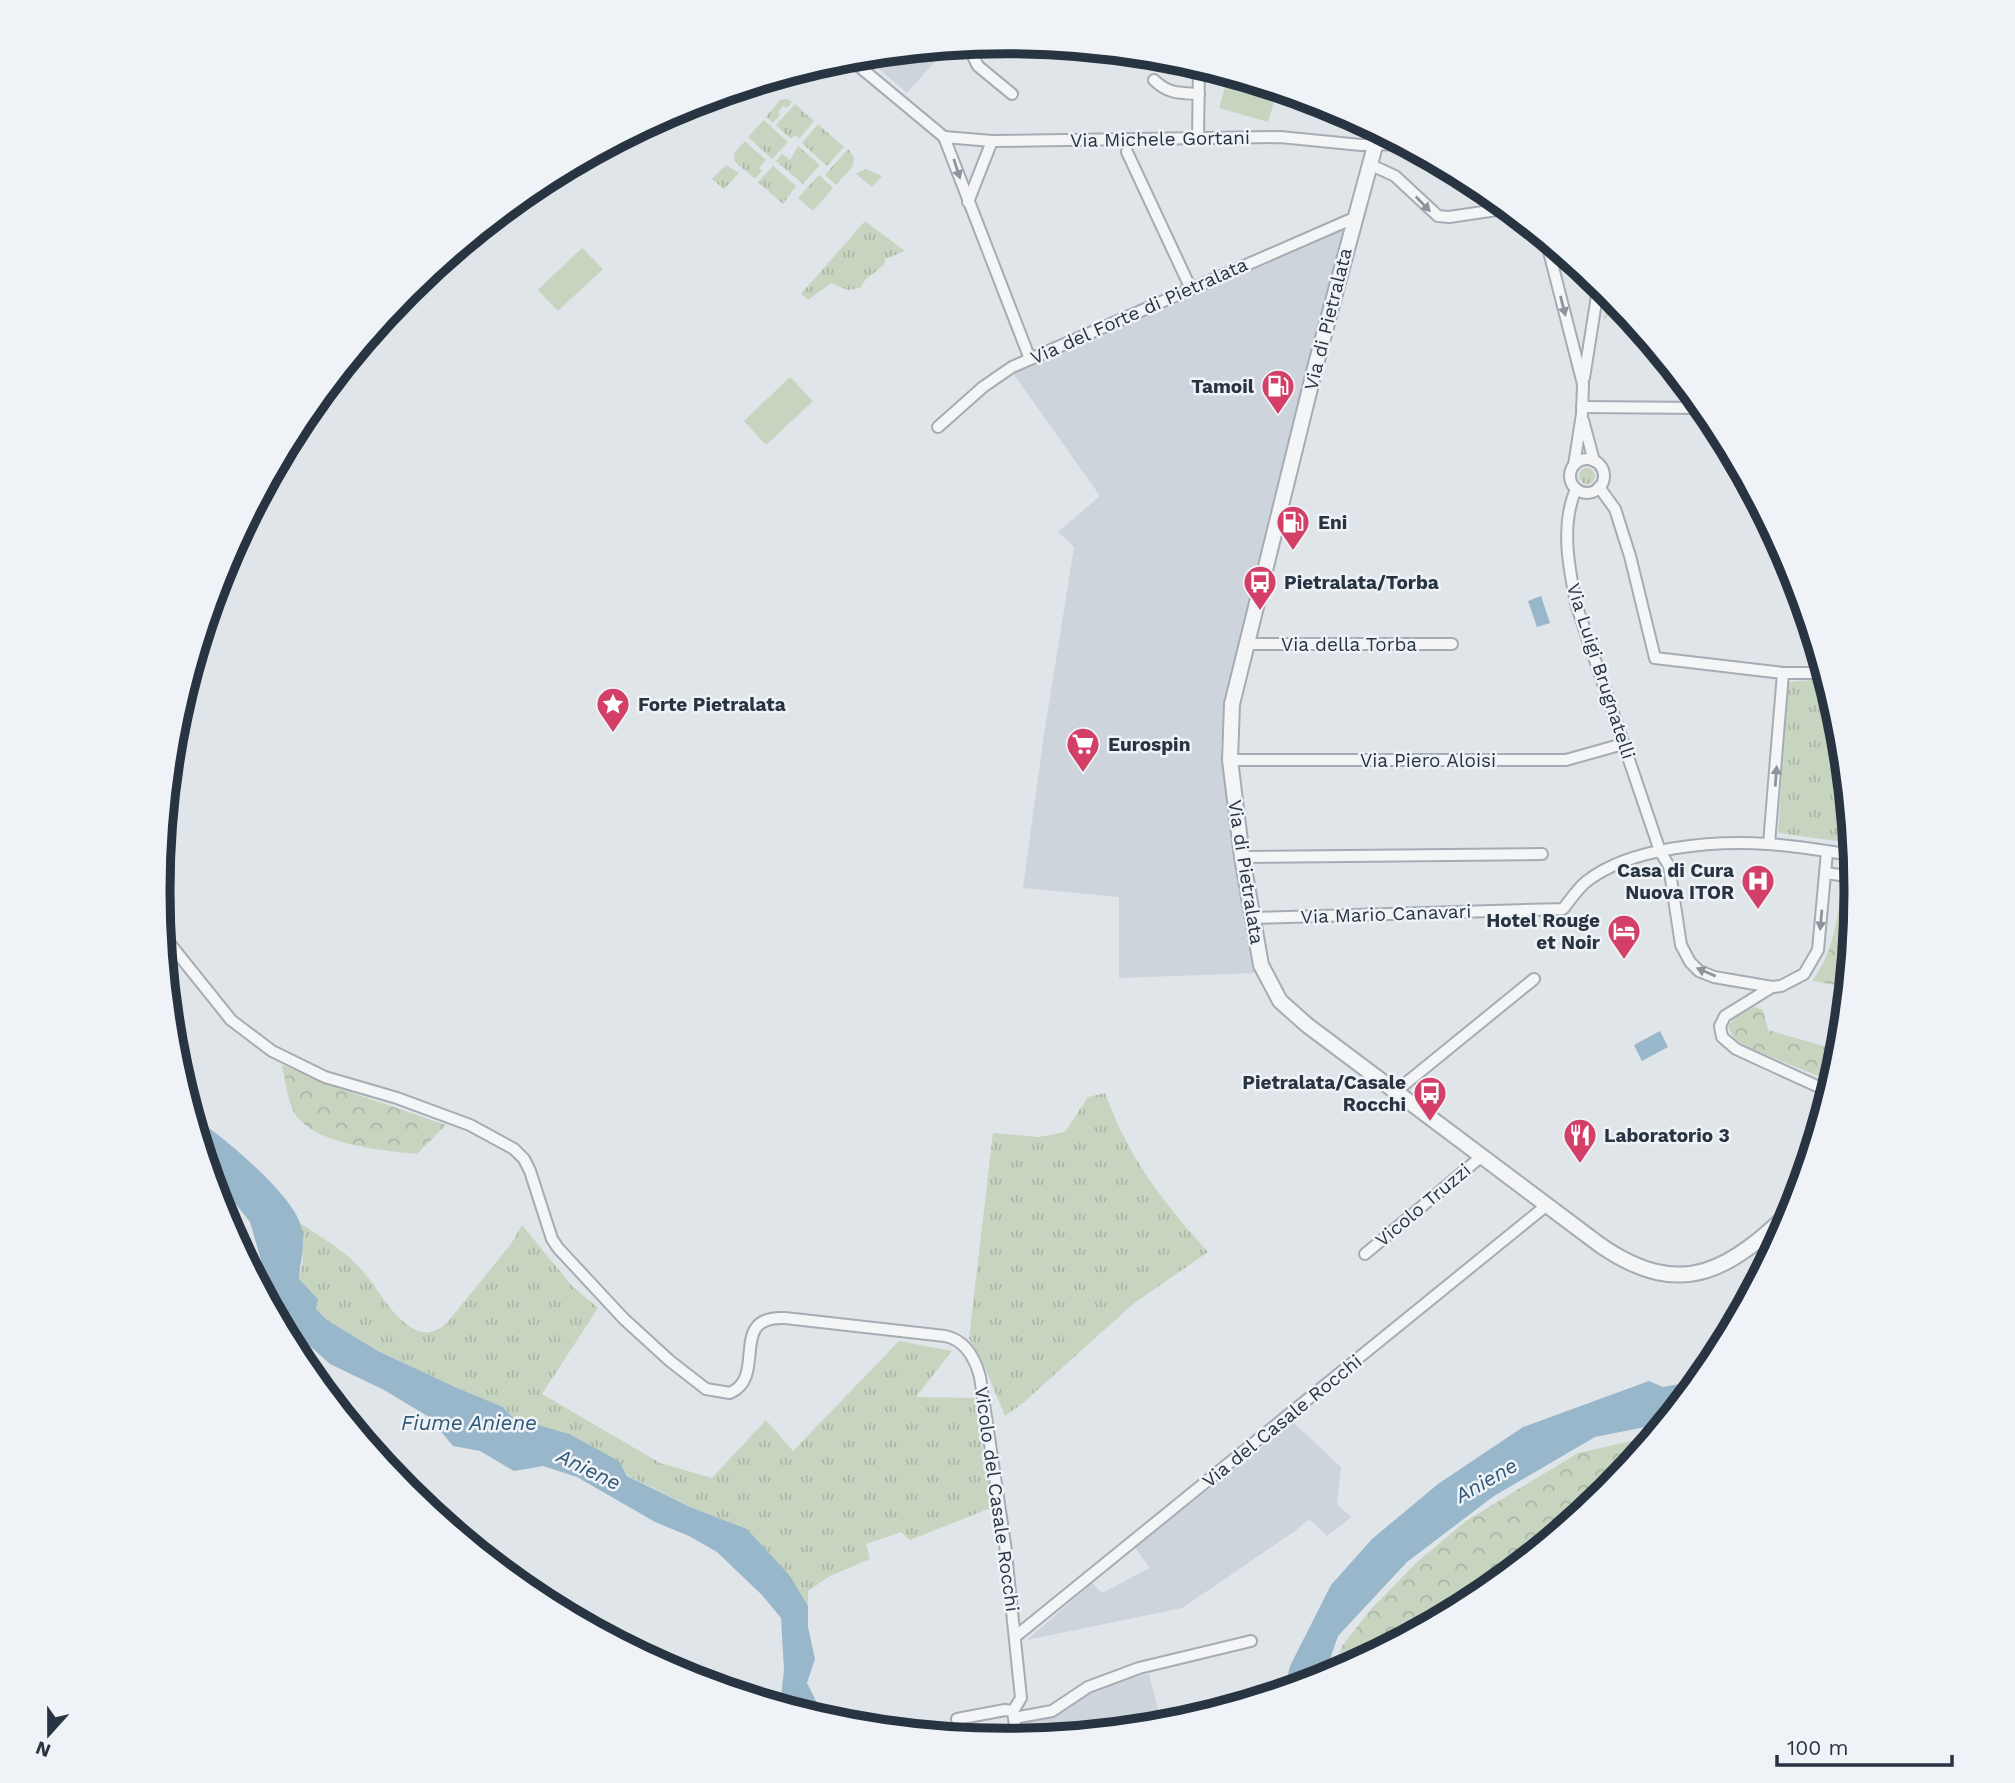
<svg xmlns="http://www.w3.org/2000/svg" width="2015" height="1783" viewBox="0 0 2015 1783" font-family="'Work Sans',sans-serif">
	<defs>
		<pattern id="grass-tufts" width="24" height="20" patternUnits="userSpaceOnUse" patternTransform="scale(1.75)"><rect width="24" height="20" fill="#c7d4c0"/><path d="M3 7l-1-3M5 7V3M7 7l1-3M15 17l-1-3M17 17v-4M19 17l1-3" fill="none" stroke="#abb7a6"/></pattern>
		<pattern id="forest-crowns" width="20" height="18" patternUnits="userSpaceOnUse" patternTransform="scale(1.75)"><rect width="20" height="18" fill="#c7d4c0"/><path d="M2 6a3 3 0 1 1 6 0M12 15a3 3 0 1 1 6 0" fill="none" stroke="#abb7a6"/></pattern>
	</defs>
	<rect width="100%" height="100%" fill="#e0e5e9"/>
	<g fill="#ced4db">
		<path d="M947,48L907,93L868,59V56Z"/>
		<path d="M1343,229L1256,570L1225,707L1221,745L1226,797L1248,942L1256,973L1119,978V897L1023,888L1043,741L1074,547L1058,532L1100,496L1012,372Z"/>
		<path d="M1293,1422L1341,1467L1337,1505L1352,1517L1327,1536L1309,1519L1295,1531L1182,1608L1027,1640L1092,1583L1102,1593L1150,1568L1135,1548Z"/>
		<path d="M1149,1674L1160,1717L1240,1704L1173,1725L1029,1739L1027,1720L1120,1678Z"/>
	</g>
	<g fill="url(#grass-tufts)">
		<path d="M787,99L792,102L787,108L783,106L778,112L780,115L773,123L766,117L780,100Z"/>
		<path d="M795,104L814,121L799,139L795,135L791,139L776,125Z"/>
		<path d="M764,120L788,142L772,159L748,137Z"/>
		<path d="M818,124L844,147L827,166L802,143Z"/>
		<path d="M745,141L766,160L759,168L762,171L755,179L734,161L735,152Z"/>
		<path d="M798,146L820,165L803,184L776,161L782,154L790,160Z"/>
		<path d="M848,149L854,157L853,166L836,185L825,175Z"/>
		<path d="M726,165L739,173L724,189L712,179Z"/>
		<path d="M773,166L796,186L783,204L758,182Z"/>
		<path d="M865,169L882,176L872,187L856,174Z"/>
		<path d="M819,175L833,188L813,211L798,198Z"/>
		<path d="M865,221L905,251L885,259L884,265L866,279L860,288L847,290L831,283L808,300L801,294Z"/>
		<circle cx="1587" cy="476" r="8"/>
		<path d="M1826,679L1841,726L1852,843L1778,833L1788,682Z"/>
		<path d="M1105,1093C1130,1161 1161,1199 1208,1252L1133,1304L1023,1403L1005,1416L986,1370L969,1338L993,1133L1039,1137L1065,1132L1088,1097Z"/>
		<path d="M301,1224C321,1237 342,1249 358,1266C376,1284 390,1315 412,1328C424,1336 436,1332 446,1324L511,1244L522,1225L572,1286L598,1308L542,1394L660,1463L712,1478L766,1420L793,1451L899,1341L952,1351L916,1397L974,1398L993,1507L910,1540L901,1532L866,1544L870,1559L830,1576L808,1591V1606L791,1579L747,1529L690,1507L627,1475L619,1461L538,1425L517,1422L503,1407L455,1387L378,1351L327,1320L316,1309L299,1279L303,1261Z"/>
	</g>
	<g fill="url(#forest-crowns)">
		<path d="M1608,291L1619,304L1604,320Z"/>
		<path d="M1842,891L1857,893L1848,987L1812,981C1834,951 1835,926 1842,891Z"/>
		<path d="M1754,1007L1763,1010L1768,1030L1827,1047L1842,1046L1833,1082L1744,1046L1733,1037L1728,1026L1736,1016Z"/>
		<path d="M282,1065L341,1089L446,1125L417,1154C382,1150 307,1145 292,1108C287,1095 285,1079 282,1065Z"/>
		<path d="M1654,1436L1608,1492L1479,1598L1329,1677L1342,1646L1371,1609L1416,1563L1466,1521L1578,1453Z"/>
	</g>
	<g fill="#c7d4c0">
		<path d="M1226,84L1275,99L1268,122L1219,108Z"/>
		<path d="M582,248L603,269L558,311L538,290Z"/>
		<path d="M790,377L813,401L766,445L744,421Z"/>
	</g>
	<g fill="#99b7cb">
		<path d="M1541,596L1550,623L1537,627L1528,601Z"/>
		<path d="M1660,1031L1668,1047L1642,1061L1634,1045Z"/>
		<path d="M192,1116C220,1134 293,1194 301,1226C306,1245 300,1261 299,1279L318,1299L316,1309L327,1320L378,1351L455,1387L503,1407L517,1422L538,1425L569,1434L619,1461L627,1476L690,1507L747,1529L790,1576L808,1606V1627L815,1659L807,1683L817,1703V1717L780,1706L784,1670L781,1618L762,1595L717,1552L689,1536L655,1522L577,1477L543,1466L514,1471L480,1451L453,1446L429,1417L384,1390L330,1364L300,1337L281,1309L266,1277L250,1222L227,1193L212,1180Z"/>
		<path d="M1701,1380L1665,1423L1595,1437L1494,1496L1407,1562L1338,1636L1323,1679L1284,1691L1290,1666L1331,1585L1372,1539L1438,1484L1523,1427L1649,1381L1663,1387Z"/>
	</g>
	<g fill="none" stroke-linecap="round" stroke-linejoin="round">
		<defs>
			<g id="minor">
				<path d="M968,46L978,66L1012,94"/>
				<path d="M849,58L944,137L1030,359"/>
				<path d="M1154,80C1168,94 1180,93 1199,94"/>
				<path d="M628,136L656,128L683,106"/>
				<path d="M944,137L992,141L1280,137L1361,145L1402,144"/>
				<path d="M1198,138L1199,66"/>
				<path d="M1127,152L1191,289"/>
				<path d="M1369,164L1395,176L1438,216L1449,217L1497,210L1512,211"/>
				<path d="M968,202L992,141"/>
				<path d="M1546,240L1583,384L1582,414L1574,465"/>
				<path d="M1584,378L1599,283"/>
				<path d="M1582,407L1704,408"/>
				<path d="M1583,420L1594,461"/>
				<path d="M938,427L983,387L1012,367L1354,218"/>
				<circle cx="1587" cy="476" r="17"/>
				<path d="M1599,487L1615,509L1630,556L1655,658L1783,673H1825"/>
				<path d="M1576,489C1560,525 1569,570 1577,607L1660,851L1669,866L1681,945L1690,962L1699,971L1714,977L1772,987L1781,986L1804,974L1818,950L1827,852"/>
				<path d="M1246,644H1452"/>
				<path d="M1230,760H1566L1623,744"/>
				<path d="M1769,844L1783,673"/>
				<path d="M1242,857L1542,854"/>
				<path d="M1825,873L1855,877"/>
				<path d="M1251,918L1563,909C1571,899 1578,888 1587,881C1631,847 1715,840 1768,844C1797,846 1825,851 1853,855"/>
				<path d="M162,934L231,1020L272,1051L325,1077L397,1098L470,1125L514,1149L524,1159L530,1171L552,1239L558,1248L624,1319L670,1361L706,1389L730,1393C768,1377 727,1315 785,1318L945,1336C965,1340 975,1358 980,1377L1005,1544L1021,1698L1013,1711L1017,1740"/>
				<path d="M1772,987L1725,1016L1720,1026L1722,1037L1736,1049L1830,1092"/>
				<path d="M1395,1092L1534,979"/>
				<path d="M1365,1254L1482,1156"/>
				<path d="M1016,1636L1547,1205"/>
				<path d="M1014,1718L1052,1711L1088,1687L1139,1668L1251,1641"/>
				<path d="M961,1736L957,1719L1005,1710L1013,1711"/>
			</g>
			<path id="tertiary" d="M1379,131L1316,364L1232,704L1230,760L1242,857L1261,965L1280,1001L1307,1025L1600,1245C1684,1303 1732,1268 1795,1207"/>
		</defs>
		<use href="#minor" stroke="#a5acb3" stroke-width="14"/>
		<use href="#tertiary" stroke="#a5acb3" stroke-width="18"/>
		<use href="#minor" stroke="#f3f5f7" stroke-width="10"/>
		<use href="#tertiary" stroke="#f3f5f7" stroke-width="14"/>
	</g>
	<defs><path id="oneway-solid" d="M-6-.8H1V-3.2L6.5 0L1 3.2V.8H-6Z" transform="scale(1.75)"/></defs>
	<g fill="#8e949c">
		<use href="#oneway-solid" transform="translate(957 169) rotate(72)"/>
		<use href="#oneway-solid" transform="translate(1423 204) rotate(46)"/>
		<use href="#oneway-solid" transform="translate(1563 306) rotate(76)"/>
		<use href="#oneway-solid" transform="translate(1776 776) rotate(-86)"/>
		<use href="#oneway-solid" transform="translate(1821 920) rotate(95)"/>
		<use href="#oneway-solid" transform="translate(1706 972) rotate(-157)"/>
	</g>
	<defs>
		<symbol id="fuel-pin" viewBox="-11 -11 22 30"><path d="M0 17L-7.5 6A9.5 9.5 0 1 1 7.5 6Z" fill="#d33f67" stroke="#eff3f7"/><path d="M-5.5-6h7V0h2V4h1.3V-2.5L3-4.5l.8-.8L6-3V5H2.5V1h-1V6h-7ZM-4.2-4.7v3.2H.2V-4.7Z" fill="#fff"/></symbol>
		<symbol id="bus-pin" viewBox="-11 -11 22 30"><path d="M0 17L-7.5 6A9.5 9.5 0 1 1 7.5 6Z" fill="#d33f67" stroke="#eff3f7"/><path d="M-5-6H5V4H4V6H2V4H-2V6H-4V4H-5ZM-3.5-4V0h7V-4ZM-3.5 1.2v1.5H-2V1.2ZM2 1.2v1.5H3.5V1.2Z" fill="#fff"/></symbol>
		<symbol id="sight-pin" viewBox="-11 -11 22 30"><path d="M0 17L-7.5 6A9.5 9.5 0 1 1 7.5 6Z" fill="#d33f67" stroke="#eff3f7"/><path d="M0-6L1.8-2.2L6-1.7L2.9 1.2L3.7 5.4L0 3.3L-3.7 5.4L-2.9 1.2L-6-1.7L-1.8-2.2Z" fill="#fff"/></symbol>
		<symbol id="supermarket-pin" viewBox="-11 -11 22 30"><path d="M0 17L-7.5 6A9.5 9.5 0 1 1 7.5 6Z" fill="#d33f67" stroke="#eff3f7"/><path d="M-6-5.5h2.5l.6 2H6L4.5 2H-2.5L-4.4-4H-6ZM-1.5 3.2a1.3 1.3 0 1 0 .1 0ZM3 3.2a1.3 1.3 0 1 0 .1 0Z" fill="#fff"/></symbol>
		<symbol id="hospital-pin" viewBox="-11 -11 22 30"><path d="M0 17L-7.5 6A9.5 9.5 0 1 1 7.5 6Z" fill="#d33f67" stroke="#eff3f7"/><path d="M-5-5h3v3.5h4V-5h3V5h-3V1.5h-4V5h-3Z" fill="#fff"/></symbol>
		<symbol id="hotel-pin" viewBox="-11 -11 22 30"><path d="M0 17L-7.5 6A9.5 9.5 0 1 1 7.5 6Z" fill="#d33f67" stroke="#eff3f7"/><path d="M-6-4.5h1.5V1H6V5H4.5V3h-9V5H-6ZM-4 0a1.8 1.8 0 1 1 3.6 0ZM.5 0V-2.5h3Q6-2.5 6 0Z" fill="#fff"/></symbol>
		<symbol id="restaurant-pin" viewBox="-11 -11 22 30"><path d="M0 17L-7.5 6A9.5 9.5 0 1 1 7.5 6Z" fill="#d33f67" stroke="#eff3f7"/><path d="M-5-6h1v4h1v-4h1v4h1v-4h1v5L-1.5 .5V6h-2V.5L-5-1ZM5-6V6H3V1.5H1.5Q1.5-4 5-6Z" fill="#fff"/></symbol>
	</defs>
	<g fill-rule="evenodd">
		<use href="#fuel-pin" x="1259" y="367" width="38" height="52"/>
		<use href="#fuel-pin" x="1274" y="503" width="38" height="52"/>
		<use href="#bus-pin" x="1241" y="563" width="38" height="52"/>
		<use href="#sight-pin" x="594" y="685" width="38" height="52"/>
		<use href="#supermarket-pin" x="1064" y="725" width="38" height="52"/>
		<use href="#hospital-pin" x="1739" y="862" width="38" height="52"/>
		<use href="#hotel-pin" x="1605" y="912" width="38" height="52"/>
		<use href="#bus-pin" x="1411" y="1074" width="38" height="52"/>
		<use href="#restaurant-pin" x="1561" y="1116" width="38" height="52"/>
	</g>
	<g text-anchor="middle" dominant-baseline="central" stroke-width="5" stroke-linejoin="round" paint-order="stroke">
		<g font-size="19" fill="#283441" stroke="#eff3f7">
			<text transform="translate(1160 139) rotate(-1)">Via Michele Gortani</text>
			<text transform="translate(1139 311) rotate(-24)">Via del Forte di Pietralata</text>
			<text transform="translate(1328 319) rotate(-76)">Via di Pietralata</text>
			<text x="1349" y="644">Via della Torba</text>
			<text transform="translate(1601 671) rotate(72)">Via Luigi Brugnatelli</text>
			<text x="1428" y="760">Via Piero Aloisi</text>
			<text transform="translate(1246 872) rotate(81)">Via di Pietralata</text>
			<text transform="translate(1386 914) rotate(-2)">Via Mario Canavari</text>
			<text transform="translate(1423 1205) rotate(-40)">Vicolo Truzzi</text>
			<text transform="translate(1282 1421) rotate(-39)">Via del Casale Rocchi</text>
			<text transform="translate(997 1499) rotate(82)">Vicolo del Casale Rocchi</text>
		</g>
		<g font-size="19" font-weight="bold" fill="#283441" stroke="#eff3f7" text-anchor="start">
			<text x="1254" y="386" text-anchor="end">Tamoil</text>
			<text x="1318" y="522">Eni</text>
			<text x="1284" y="582">Pietralata/Torba</text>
			<text x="638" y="704">Forte Pietralata</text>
			<text x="1108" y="744">Eurospin</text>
			<text x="1734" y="870" text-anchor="end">Casa di Cura<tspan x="1734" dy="22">Nuova ITOR</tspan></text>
			<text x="1600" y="920" text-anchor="end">Hotel Rouge<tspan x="1600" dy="22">et Noir</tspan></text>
			<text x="1406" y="1082" text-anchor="end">Pietralata/Casale<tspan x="1406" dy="22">Rocchi</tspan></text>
			<text x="1604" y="1135">Laboratorio 3</text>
		</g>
		<g font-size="21" font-style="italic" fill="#305877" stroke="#eff3f7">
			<text x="469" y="1422">Fiume Aniene</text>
			<text transform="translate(589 1469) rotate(26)">Aniene</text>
			<text transform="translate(1486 1480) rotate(-30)">Aniene</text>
		</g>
	</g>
	<path d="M0 0H2015V1783H0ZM170 891a837 837 0 1 1 1674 0a837 837 0 1 1-1674 0Z" fill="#eff3f7" fill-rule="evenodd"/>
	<path fill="none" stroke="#283441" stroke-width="9" d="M170 891a837 837 0 1 1 1674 0a837 837 0 1 1-1674 0Z"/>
	<g transform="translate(49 1734) rotate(201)" stroke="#eff3f7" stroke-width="5" paint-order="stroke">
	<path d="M0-5L12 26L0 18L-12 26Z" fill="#283441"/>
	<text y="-10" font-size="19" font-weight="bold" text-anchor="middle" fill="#283441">N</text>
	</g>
	<path d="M1777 1755v10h175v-10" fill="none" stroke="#283441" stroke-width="3.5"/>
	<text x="1787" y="1755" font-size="21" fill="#283441" stroke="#eff3f7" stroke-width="5" paint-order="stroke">100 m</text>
</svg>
